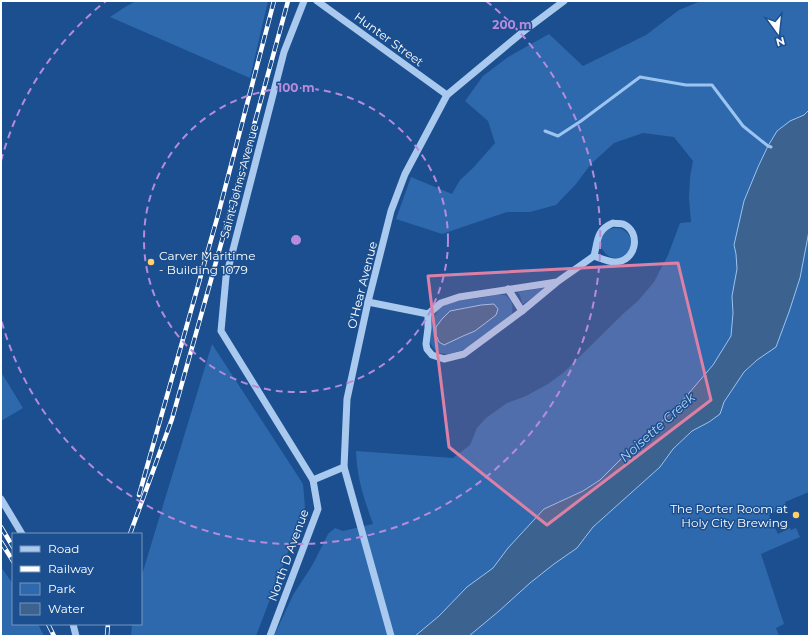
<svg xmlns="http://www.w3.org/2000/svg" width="810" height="637" viewBox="0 0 810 637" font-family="Montserrat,sans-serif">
	<rect width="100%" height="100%" fill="#1b4f8f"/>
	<g fill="#2e69ad">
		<path d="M136,1H268L250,78L110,17L125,7Z"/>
		<path d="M701,1H809V110L804,115L798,117L777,131L768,146L758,167L744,201L734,245L736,254L737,269L732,296L733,313L731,336L713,365L677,407L657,426L634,446L600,480L583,491L568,498L508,548L493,568L467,587L439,616L415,636H274L293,595L313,564L328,534L335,528L343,531L373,524C364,499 357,478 356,451L453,458L470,445L477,428L486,418L507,403L526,396L548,384L563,373L624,313L638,301L654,282L668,255L680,223L691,222L689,198L690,177L693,161L674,137L643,133L614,143L591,164L576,184L556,205L530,212H507L442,234L396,219L411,177L452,194L460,180L473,168L495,143L488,121L465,101L483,76L508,57L549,34L583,66L646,35L679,10Z"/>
		<circle cx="616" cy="243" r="15"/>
		<path d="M809,231V492L785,502L786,505L780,507L781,509L769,515L772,523L770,525L771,528L774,526L778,534L790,528L791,530L796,528L800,537L761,554L784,624L776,628L779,636H469L499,611L530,583L554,564L577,548L593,527L660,467L673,449L692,431L709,422L719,414L724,402L744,372L757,360L776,346L789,312L800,278Z"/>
		<path d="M543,288H544L543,290L523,304L522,303L520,295L518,293L519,292Z"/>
		<path d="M495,295H505C513,301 513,304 512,314L469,347L460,351L448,354L439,353L434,349L429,341L430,329L433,320L438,310L445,305L455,301L480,298Z"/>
		<path d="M212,344L303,484L305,507L256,636H131L132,624H141V578Z"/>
		<path d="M1,372L23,408L1,421Z"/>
		<path d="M1,567L13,584V624H38L44,636H1Z"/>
	</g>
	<g fill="#3c6290" stroke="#9cc4f0">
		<path d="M809,110V231L800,278L789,312L776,347L757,360L744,372L724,402L720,414L709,422L692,431L673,449L660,467L593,527L577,548L554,564L530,583L499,611L469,636H415L439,616L467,587L493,568L508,548L544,509L583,491L600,480L634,446L657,426L677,407L713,365L731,336L733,313L732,296L737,269L736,254L734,245L744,201L758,167L768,146L777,131L790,121L804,115Z"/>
		<path d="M494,304L498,309L496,315L475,331L463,336L444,345L439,342L436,335V327L442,319L450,311L481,305Z"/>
	</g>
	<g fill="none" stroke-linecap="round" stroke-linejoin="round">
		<path stroke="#9cc4f0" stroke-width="3" d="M545,131L558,136L581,121L640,77L686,85H712L743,126L768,146L771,147"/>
		<g stroke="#a9c9ee" stroke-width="7">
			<path d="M317,1L447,95"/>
			<path d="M613,223C616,224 620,223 623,224C642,232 636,262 615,262C609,262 600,258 594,256C598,241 596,230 613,223Z"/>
			<path d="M557,282L459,297L441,303L428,314V328L426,344L427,349L432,355L444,359L464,354L522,311L557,282L594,256"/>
			<path d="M508,289L522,311"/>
			<path d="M368,302L428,314"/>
			<path d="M313,480L344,467"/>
			<path d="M1,499L22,534"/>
			<path d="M73,624L76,636"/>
			<path d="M270,636L318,509L313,480L221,331L226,277L284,52L304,1"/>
			<path d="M391,636L344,467L347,399L368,302L391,211L405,174L447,95L524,31L564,1"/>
		</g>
		<defs>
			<g id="rail">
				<path d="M139,495L218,215L274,1"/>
				<path d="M1,527L13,547"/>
				<path d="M130,534L172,419L239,180L288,1"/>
				<path d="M1,542L13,561"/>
				<path d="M48,624L54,636"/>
				<path d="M107,636L108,624"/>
			</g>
		</defs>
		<use href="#rail" stroke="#fff" stroke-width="4.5"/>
		<use href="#rail" stroke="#1b4f8f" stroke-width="3" stroke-dasharray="9" stroke-linecap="butt"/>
	</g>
	<path fill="#dd80a5" fill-opacity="0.2" stroke="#dd80a5" stroke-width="3" stroke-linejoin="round" d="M678,263L711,400L547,525L449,447L428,276Z"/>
	<g fill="none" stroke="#b68bdc" stroke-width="2" stroke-dasharray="7 5">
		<circle cx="296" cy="240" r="152"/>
		<path d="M1 161A305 305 0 0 1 106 1M486 1A305 305 0 1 1 1 319"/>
	</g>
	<g fill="#ffd166" stroke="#1b4f8f" stroke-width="1.5">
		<circle cx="151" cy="262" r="4"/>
		<circle cx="796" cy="515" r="4"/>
	</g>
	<g text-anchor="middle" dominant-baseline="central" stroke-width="3" stroke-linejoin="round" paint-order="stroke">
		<g font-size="12" fill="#fff" stroke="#1b4f8f">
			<text transform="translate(389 39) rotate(36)">Hunter Street</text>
			<text transform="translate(239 181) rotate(-75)">Saint Johns Avenue</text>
			<text transform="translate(362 285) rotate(-76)">O'Hear Avenue</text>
			<text transform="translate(288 555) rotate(-70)">North D Avenue</text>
		</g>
		<g font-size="12" fill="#fff" stroke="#1b4f8f" text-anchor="start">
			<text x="159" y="255">Carver Maritime<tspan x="159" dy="14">- Building 1079</tspan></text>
			<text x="788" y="508" text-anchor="end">The Porter Room at<tspan x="788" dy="14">Holy City Brewing</tspan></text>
		</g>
		<g font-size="13" font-style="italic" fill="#b5d3f5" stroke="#1b4f8f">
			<text transform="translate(657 427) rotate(-42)">Noisette Creek</text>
		</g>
	</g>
	<circle cx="296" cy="240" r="6" fill="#b68bdc" stroke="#1b4f8f" stroke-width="2"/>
	<g font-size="12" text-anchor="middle" font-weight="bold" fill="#b68bdc" stroke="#1b4f8f" stroke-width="3" stroke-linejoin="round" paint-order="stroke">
		<text x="512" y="29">200 m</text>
		<text x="296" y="92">100 m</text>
	</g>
	<rect width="810" height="637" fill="none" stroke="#ffffff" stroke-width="4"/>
	<rect x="12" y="533" width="130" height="92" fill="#1b4f8f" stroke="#7695bc"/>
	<rect x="20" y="546" width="20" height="6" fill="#a9c9ee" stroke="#7695bc"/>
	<text x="48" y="553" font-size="12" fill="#ffffff">Road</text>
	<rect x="20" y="566" width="20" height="6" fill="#ffffff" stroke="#7695bc"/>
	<text x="48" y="573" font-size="12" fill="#ffffff">Railway</text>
	<rect x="20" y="583" width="20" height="12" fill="#2e69ad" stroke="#7695bc"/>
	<text x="48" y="593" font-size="12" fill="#ffffff">Park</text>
	<rect x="20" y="603" width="20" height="12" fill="#3c6290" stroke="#7695bc"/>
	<text x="48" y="613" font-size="12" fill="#ffffff">Water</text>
	<g transform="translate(778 32) rotate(165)" stroke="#1b4f8f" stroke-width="3" paint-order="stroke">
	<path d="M0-3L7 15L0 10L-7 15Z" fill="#ffffff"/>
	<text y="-6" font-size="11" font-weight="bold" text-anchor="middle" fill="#ffffff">N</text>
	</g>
</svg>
